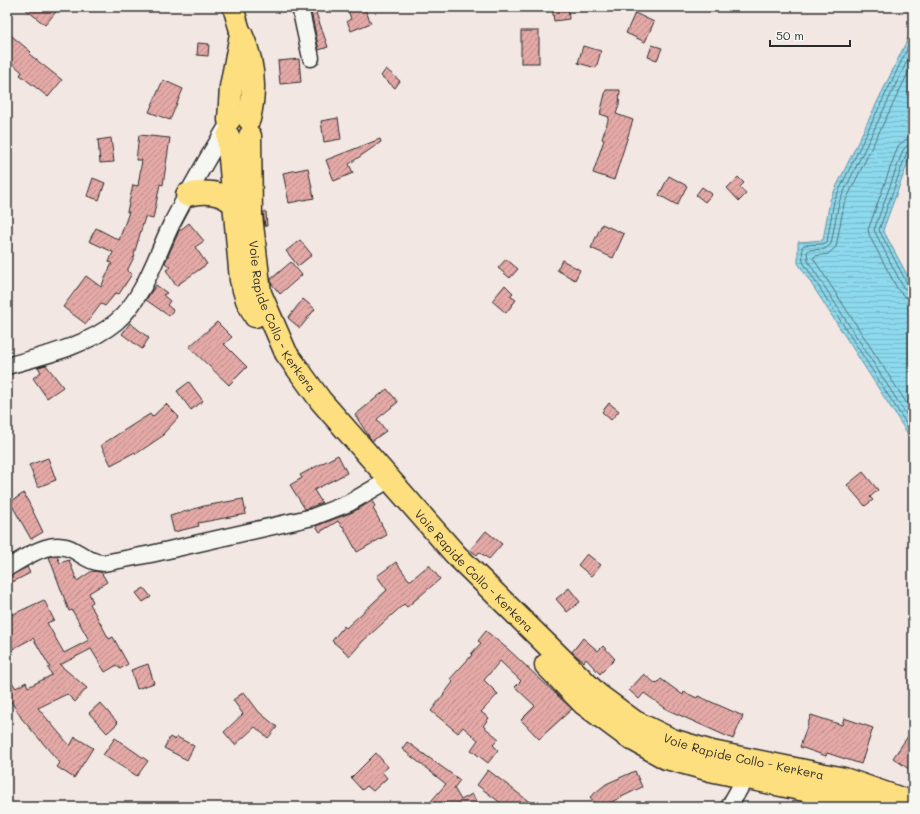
<svg xmlns="http://www.w3.org/2000/svg" width="920" height="814" viewBox="0 0 920 814" font-family="Mali,sans-serif">
	<defs>
		<pattern id="water-rules" width="6" height="5" patternUnits="userSpaceOnUse"><rect width="6" height="5" fill="#8dd9ed"/><path d="M0 2.5h6" fill="none" stroke="#7abacb"/></pattern>
		<pattern id="building-hatch" width="6" height="6" patternUnits="userSpaceOnUse"><rect width="6" height="6" fill="#e5aaa7"/><path d="M-1 1l2-2M0 6l6-6M5 7l2-2" fill="none" stroke="#ba8b88"/></pattern>
	</defs>
	<rect width="100%" height="100%" fill="#f3e7e3"/>
	<filter id="ink" filterUnits="userSpaceOnUse"><feTurbulence type="fractalNoise" baseFrequency=".025" numOctaves="2"/><feDisplacementMap in="SourceGraphic" scale="8" xChannelSelector="R" yChannelSelector="G"/><feConvolveMatrix kernelMatrix="1 2 1 2 8 2 1 2 1" color-interpolation-filters="sRGB"/></filter>
	<g filter="url(#ink)">
		<path fill="url(#water-rules)" stroke="#66939f" d="M913,28V149L883,230L913,286V442L798,263V242L823,240L830,200Z"/>
		<g fill="none" stroke-linecap="round" stroke-linejoin="round">
			<g stroke="#527179" stroke-width="1">
				<path d="M913,37L834,201L827,242L823,244L804,245L802,247L803,262L913,434"/>
				<path d="M913,49L839,202L831,244L825,249L809,250L807,252L808,261L913,425"/>
				<path d="M913,63L844,204L836,247L828,254L815,256L813,258L913,413"/>
				<path d="M913,138L905,140L898,146L868,230L870,237L898,290L905,297L913,298"/>
				<path d="M913,144L907,146L903,150L874,230L903,287L908,291L913,292"/>
				<path d="M913,149L907,152L879,230L908,285L913,287"/>
			</g>
		</g>
		<g fill="url(#building-hatch)" stroke="#2b2b2b">
			<path d="M23,7H60L45,25Z"/>
			<path d="M347,7H364L371,23L351,31L347,21L351,19Z"/>
			<path d="M552,7H568L569,19L554,21Z"/>
			<path d="M315,10L328,47L319,50L311,11Z"/>
			<path d="M635,13L654,22L645,42L626,33Z"/>
			<rect x="521" y="31" width="18" height="32"/>
			<path d="M7,32L31,52L29,54L62,80L48,97L20,75L22,72L7,59Z"/>
			<path d="M198,43L209,44L208,56L197,55Z"/>
			<path d="M652,45L662,48L657,60L648,57Z"/>
			<path d="M583,46L601,51L596,68L578,63Z"/>
			<path d="M299,59L301,82L280,84L278,61Z"/>
			<path d="M386,69L400,81L395,88L381,76Z"/>
			<path d="M163,80L183,89L170,120L149,112Z"/>
			<path d="M606,90H620L619,105L616,114L633,120L614,180L593,173L604,140L602,139L609,117L600,114Z"/>
			<path d="M338,118L341,139L324,142L321,121Z"/>
			<path d="M139,135L170,138L163,185L160,184L153,219L145,217L134,254L135,255L127,271L132,274L119,294L116,293L105,306L101,304L86,324L63,307L86,276L101,287L112,263L109,262L113,252L89,241L96,228L119,240L129,212H127L133,185L138,186L142,160H136Z"/>
			<path d="M111,138L114,162L100,163L98,140Z"/>
			<path d="M380,139L381,142L349,164L353,173L334,181L326,160Z"/>
			<path d="M308,168L314,198L289,203L283,173Z"/>
			<path d="M669,176L687,186L677,205L659,195Z"/>
			<path d="M738,177L744,183L740,187L746,194L739,201L727,188Z"/>
			<path d="M93,178L105,183L99,200L87,196Z"/>
			<path d="M702,187L712,194L705,202L696,195Z"/>
			<path d="M263,212H266L267,226H265Z"/>
			<path d="M189,223L204,241L195,247L207,264L176,286L166,270L170,267L165,263L179,231Z"/>
			<path d="M602,224L624,234L613,258L591,248Z"/>
			<path d="M300,240L312,255L298,266L286,251Z"/>
			<path d="M506,259L518,269L510,278L498,268Z"/>
			<path d="M562,260L580,270L575,280L557,270Z"/>
			<path d="M291,262L302,275L280,294L271,283V279Z"/>
			<path d="M156,285L167,293L163,295L170,301L167,305L173,310L169,316L146,300Z"/>
			<path d="M505,285L513,293L510,296L516,300L506,313L492,301Z"/>
			<path d="M303,299L315,309L300,328L288,318Z"/>
			<path d="M217,322L232,337L224,344L247,367L229,385L189,347Z"/>
			<path d="M130,323L149,338L142,349L122,334Z"/>
			<path d="M46,365L63,387L47,398L33,378L41,372L38,367Z"/>
			<path d="M189,382L203,401L191,410L177,391Z"/>
			<path d="M387,389L398,402L377,419L386,431L372,441L355,415Z"/>
			<path d="M609,403L619,411L611,420L602,412Z"/>
			<path d="M166,404L179,417L163,434L164,435L136,454L135,452L111,465L101,445L150,414L152,417Z"/>
			<path d="M338,455L347,473L314,490L322,503L305,509L290,485L302,478L300,475Z"/>
			<path d="M48,458L56,480L38,487L29,465Z"/>
			<path d="M863,472L878,490L870,497L873,500L865,506L847,485Z"/>
			<path d="M24,493L43,532L31,539L10,502Z"/>
			<path d="M243,499L246,514L198,523L199,526L174,532L170,516L204,506Z"/>
			<path d="M372,501L375,506L373,508L387,535L357,552L343,526L342,527L338,521L320,532L316,526L353,512Z"/>
			<path d="M486,531L502,544L489,559L479,552L477,555L470,550Z"/>
			<path d="M587,554L601,565L591,576L578,565Z"/>
			<path d="M57,556L60,563L69,560L77,581L92,571L101,572L107,582L89,593L93,602L90,604L109,639L113,637L128,664L120,669L117,665L105,672L91,649L60,665L87,688L75,702L67,694L38,708L70,746L75,737L93,748L74,778L57,767L60,763L22,719L7,695V675L16,688L26,682L28,687L52,675L48,668L50,667L33,638L7,652V617L44,600L54,620L47,623L64,653L89,640L72,610L69,611L49,557Z"/>
			<path d="M396,562L409,580H411L429,565L440,579L407,607L404,604L363,641L350,656L332,641L344,626L346,628L387,590L377,576Z"/>
			<path d="M27,567L30,573L7,585V577Z"/>
			<path d="M144,588L151,597L143,602L136,593Z"/>
			<path d="M569,588L580,602L567,612L556,599Z"/>
			<path d="M486,631L509,650L572,709L539,739L521,720L535,706L515,687L521,681L500,661L484,680L498,694L481,712L489,718L483,726L499,739L493,745L498,750L488,763L471,750L478,740L463,727L458,733L431,711L453,682L450,679L472,655L471,654L481,643L478,641Z"/>
			<path d="M583,638L598,651L603,646L615,659L600,674L586,659L584,662L572,652Z"/>
			<path d="M148,664L154,683L137,689L131,670Z"/>
			<path d="M644,674L656,684L661,679L683,695L684,692L697,698L698,696L743,716L733,739L668,710L644,693L639,699L629,690Z"/>
			<path d="M244,692L259,712L277,727L268,738L255,727L235,745L224,732L243,714L233,700Z"/>
			<path d="M100,703L118,723L107,733L89,713Z"/>
			<path d="M811,715L842,725L844,718L873,728L861,764L827,753L826,756L800,747Z"/>
			<path d="M913,729V772L893,758Z"/>
			<path d="M170,737L175,740L177,737L194,746L187,760L164,748Z"/>
			<path d="M115,738L148,761L137,776L103,755Z"/>
			<path d="M407,742L460,780L454,788L461,800L472,794L478,804L472,807H426L446,784L402,749Z"/>
			<path d="M376,753L388,767L382,772L387,778L373,791L367,786L362,790L351,778Z"/>
			<path d="M488,770L536,807H506L477,785Z"/>
			<path d="M635,771L642,787L601,807H598L590,797L606,784Z"/>
		</g>
		<g fill="none" stroke-linecap="round" stroke-linejoin="round">
			<defs>
				<g id="minor">
					<path d="M300,7L311,58"/>
					<path d="M7,366C42,356 87,346 116,322C143,300 157,254 172,223C189,190 207,159 226,128"/>
					<path d="M7,568C28,556 52,537 75,551C85,557 93,563 104,563L151,554L313,517L349,503L380,485"/>
					<path d="M729,807L746,777"/>
				</g>
				<path id="major" d="M233,7L241,34"/>
				<g id="highway">
					<path d="M241,34C254,61 256,90 249,119"/>
					<path d="M229,120L231,87L241,34"/>
					<path d="M228,136L241,280L247,300L255,316"/>
					<path id="s1" d="M250,136L251,216L260,293L286,353L321,401L456,555L597,694L635,722L672,740L712,752L844,779L913,803"/>
					<path d="M187,195C203,191 220,191 233,203"/>
					<path d="M546,665L584,704L627,736L666,758L710,770L838,797L873,807"/>
				</g>
			</defs>
			<use href="#minor" stroke="#2b2b2b" stroke-width="19"/>
			<use href="#major" stroke="#2b2b2b" stroke-width="23"/>
			<use href="#highway" stroke="#2b2b2b" stroke-width="25"/>
			<use href="#minor" stroke="#f6f6f2" stroke-width="16"/>
			<use href="#major" stroke="#fedf80" stroke-width="20"/>
			<use href="#highway" stroke="#fedf80" stroke-width="22"/>
		</g>
	</g>
	<g text-anchor="middle" dominant-baseline="central" stroke-width="3" stroke-linejoin="round" paint-order="stroke">
		<g font-size="12" fill="#2b2b2b" stroke="#f6f6f2">
			<text stroke="none"><textPath href="#s1" startOffset="187">Voie Rapide Collo - Kerkera</textPath></text>
			<text stroke="none"><textPath href="#s1" startOffset="511">Voie Rapide Collo - Kerkera</textPath></text>
			<text stroke="none"><textPath href="#s1" startOffset="847">Voie Rapide Collo - Kerkera</textPath></text>
		</g>
	</g>
	<rect width="920" height="814" fill="none" stroke="#f6f6f2" stroke-width="24"/>
	<rect x="12" y="12" width="896" height="790" fill="none" stroke="#2b2b2b" stroke-width="1.5" filter="url(#ink)"/>
	<path d="M770 40v6h80v-6" fill="none" stroke="#2b2b2b" stroke-width="2"/>
	<text x="776" y="40" font-size="12" fill="#2b2b2b" stroke="#f6f6f2" stroke-width="3" paint-order="stroke">50 m</text>
</svg>
